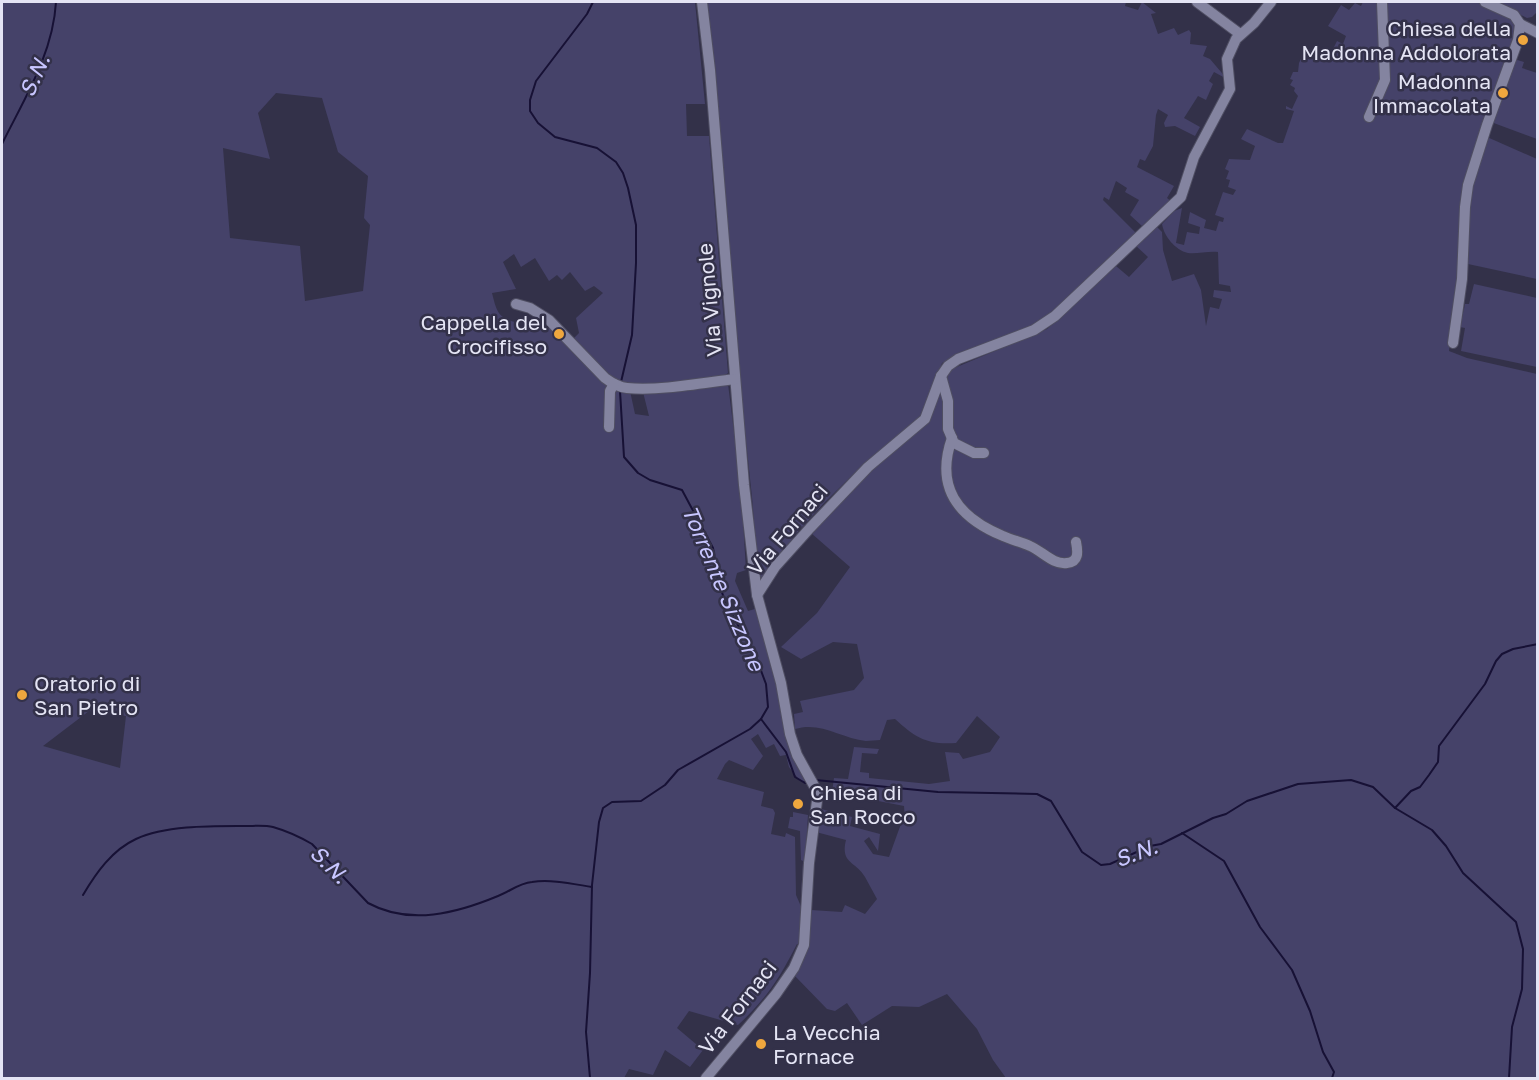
<svg xmlns="http://www.w3.org/2000/svg" width="1539" height="1080" viewBox="0 0 1539 1080" font-family="'Golos Text',sans-serif">
	<rect width="100%" height="100%" fill="#333149"/>
	<g fill="#454269" fill-rule="evenodd">
		<path d="M2,2H695L705,104H686L687,136H709L728,373C725,375 723,377 720,378C706,381 629,386 617,382C601,377 582,353 572,340L579,333L576,318L603,293L594,286L585,291L570,272L562,280L557,275L549,281L535,258L521,267L514,254L503,262L516,289L492,293C497,313 498,318 519,323V326L525,327L526,322L547,329L553,325C568,347 602,388 630,391L635,414L649,416L643,392C672,391 700,386 728,384L741,488L746,570L737,573L735,581L748,611L755,609L777,683L789,746L806,781H800L789,767L786,755L780,756L774,744L766,748L758,734L751,739L763,756L753,770L729,760L725,764L717,779L764,792L761,806L773,809L775,813L771,834L785,837L786,833L795,837L796,895L803,911L801,945L797,944C779,979 767,998 738,1025L689,1011L677,1028L703,1050L690,1067L665,1050L653,1075L629,1069L624,1078H2ZM276,93L322,98L338,152L368,176L364,218L370,225L363,291L305,301L300,246L230,238L223,148L270,159L258,113ZM89,711L126,716L120,768L43,746Z"/>
		<path d="M707,2L1110,3L1126,2L1125,6L1138,10L1142,2L1156,13L1151,14L1158,34L1174,28L1178,35L1189,30L1191,33L1190,44L1207,46L1203,56L1210,59L1227,79L1214,72L1209,81L1213,84L1206,100L1198,96L1184,118L1200,127L1195,136L1175,126L1165,127L1164,123L1168,115L1158,109L1156,115L1153,146L1145,161L1140,159L1137,167L1174,186L1167,198L1172,202L1142,226L1130,215L1139,200L1125,192L1127,188L1116,181L1109,200L1104,197L1103,200L1136,233L1044,319L1016,333L962,353L942,363L922,419L867,461L825,502L795,535L759,584L752,497L720,199Z"/>
		<path d="M1363,2H1478L1512,19L1515,24L1510,54L1475,147L1449,351L1467,358L1537,374V1078H1006L993,1060L977,1029L947,994L919,1007L892,1006L862,1025L847,1003L835,1011L827,1009L794,975L811,910L842,912L845,905L865,914L877,899C873,892 869,884 865,877C856,861 840,864 846,840L816,832L821,809L852,817L850,826L880,834L878,851L869,837L864,841L873,854L889,857L902,821H905L904,806L832,792L834,778L848,779L854,747L879,749L877,754L862,753L860,772L869,773V778L929,784L950,781L945,752L959,753L963,759L990,752L1000,737L977,716L956,743C927,745 916,738 895,719L887,720L880,740C876,740 870,741 866,741C841,738 820,721 795,729L794,714L803,712L800,701L854,690L864,678L857,644L833,642L801,659L781,647L817,613L850,567L811,533L886,455L928,420L937,393L952,369L1047,329L1116,266L1129,277L1148,257L1135,245L1154,224L1162,232L1163,250L1172,281L1194,274L1201,290L1206,326L1210,307L1219,309L1222,299L1213,297L1214,290L1231,292L1230,286L1219,284L1218,252C1208,251 1197,254 1188,253C1175,250 1164,236 1162,224L1174,211L1182,208L1176,243L1184,245L1187,232L1199,234L1200,227L1188,223L1190,212L1206,220L1204,228L1216,231L1219,221L1223,222L1224,218L1215,215L1223,192L1233,195L1236,190L1228,187L1230,180L1226,179L1229,171L1225,169L1229,159L1250,160L1255,146L1241,139L1247,129L1278,143H1283L1294,111L1286,109V106L1292,109L1298,96L1294,91L1295,88L1290,85L1293,80L1290,79L1293,72H1298L1299,63L1306,48L1328,59L1337,41L1343,44L1346,36L1328,26L1341,5L1349,10L1355,3L1361,6Z"/>
		<path d="M1495,2H1537V12L1532,17L1527,18Z"/>
		<path d="M1514,59L1524,62L1522,68L1537,73V72V139L1491,122Z"/>
		<path d="M1487,137L1537,159V279L1468,264L1467,214L1473,181Z"/>
		<path d="M1474,284L1537,298V367L1461,351L1465,328L1460,327L1465,304H1469Z"/>
		<path d="M793,812L808,815L803,896L801,897L803,861L801,860L800,831L788,828L790,817H793Z"/>
	</g>
	<g fill="none" stroke-linecap="round" stroke-linejoin="round">
		<g stroke="#171135" stroke-width="2">
			<path d="M593,2L587,14L536,81L530,100V111L538,123L555,137L597,148L616,162L623,173L628,188L636,225V263L632,335L621,382"/>
			<path d="M2,144C24,99 53,54 56,2"/>
			<path d="M761,719L786,752L795,777L805,783L808,782"/>
			<path d="M816,780L938,792L1037,794L1051,801L1082,852L1101,865L1110,864L1150,846L1161,844L1213,818L1226,814L1247,801L1298,784L1351,780L1373,787L1395,808L1432,830L1446,846L1463,873L1516,922L1523,949L1522,989L1512,1027L1509,1078"/>
			<path d="M1395,808L1411,791L1420,787L1429,775L1438,762L1439,746L1485,684L1496,661L1502,654L1513,649L1538,644"/>
			<path d="M1182,833L1224,861L1260,927L1292,970L1310,1011L1323,1052L1334,1072L1332,1078"/>
			<path d="M83,895C96,873 112,850 136,839C166,825 214,826 246,826C255,826 265,825 273,827C287,831 300,837 312,844L368,903C410,926 457,913 498,896C509,892 519,883 532,882C551,879 573,884 592,887"/>
			<path d="M590,1078L586,1032L590,973L592,885L599,822L603,808L612,802L641,801L665,785L678,770L750,729L761,719L768,707L766,684L757,660L725,601L718,581L713,548L682,490L650,480L638,473L624,457L620,391"/>
		</g>
		<defs>
			<g id="minor">
				<path d="M702,2L710,70L744,485L757,595L781,683L790,734L797,755L818,793L809,863L804,945L794,968L776,994L706,1078"/>
				<path d="M1197,2L1240,34"/>
				<path d="M1485,2L1514,15L1520,24L1538,33"/>
				<path d="M1369,117L1385,80L1382,2"/>
				<path d="M516,304L530,308L549,320L605,378C612,383 618,387 627,388C660,391 702,383 735,379"/>
				<path d="M1453,343L1462,279L1465,207L1468,185L1487,125L1518,40L1520,24"/>
				<path d="M941,376L948,401V429L954,443L974,453H984"/>
				<path d="M609,427L610,391L614,384"/>
				<path d="M952,438C935,487 957,517 1003,536C1012,540 1021,542 1030,546C1042,551 1053,565 1067,563C1079,562 1078,552 1076,542"/>
				<path d="M757,595L775,567L810,528L868,467L925,419L941,376L948,366L958,359L1034,330L1055,316L1181,197L1194,157L1230,89L1227,59L1236,39L1254,23L1271,2"/>
			</g>
		</defs>
		<use href="#minor" stroke="#4f4e62" stroke-width="12"/>
		<use href="#minor" stroke="#8484a0" stroke-width="10"/>
	</g>
	<g fill="#efa73e" stroke="#333149" stroke-width="2">
		<circle cx="1523" cy="40" r="6"/>
		<circle cx="1503" cy="93" r="6"/>
		<circle cx="559" cy="334" r="6"/>
		<circle cx="22" cy="695" r="6"/>
		<circle cx="798" cy="804" r="6"/>
		<circle cx="761" cy="1044" r="6"/>
	</g>
	<g text-anchor="middle" dominant-baseline="central" stroke-width="5" stroke-linejoin="round" paint-order="stroke">
		<g font-size="21" fill="#e4e4f4" stroke="#333149" text-anchor="end">
			<text x="1511" y="28">Chiesa della<tspan x="1511" dy="24">Madonna Addolorata</tspan></text>
			<text x="1491" y="81">Madonna<tspan x="1491" dy="24">Immacolata</tspan></text>
			<text x="547" y="322">Cappella del<tspan x="547" dy="24">Crocifisso</tspan></text>
			<text x="34" y="683" text-anchor="start">Oratorio di<tspan x="34" dy="24">San Pietro</tspan></text>
			<text x="810" y="792" text-anchor="start">Chiesa di<tspan x="810" dy="24">San Rocco</tspan></text>
			<text x="773" y="1032" text-anchor="start">La Vecchia<tspan x="773" dy="24">Fornace</tspan></text>
		</g>
		<g font-size="21" fill="#e4e4f4" stroke="#333149">
			<text transform="translate(709 300) rotate(-95)">Via Vignole</text>
			<text transform="translate(787 529) rotate(-50)">Via Fornaci</text>
			<text transform="translate(737 1007) rotate(-52)">Via Fornaci</text>
		</g>
		<g font-size="22" font-style="italic" fill="#c8c6ff" stroke="#333149">
			<text transform="translate(34 75) rotate(-66)">S.N.</text>
			<text transform="translate(724 588) rotate(67)">Torrente Sizzone</text>
			<text transform="translate(1136 852) rotate(-20)">S.N.</text>
			<text transform="translate(330 864) rotate(45)">S.N.</text>
		</g>
	</g>
	<rect width="1539" height="1080" fill="none" stroke="#e4e4f4" stroke-width="6"/>
</svg>
